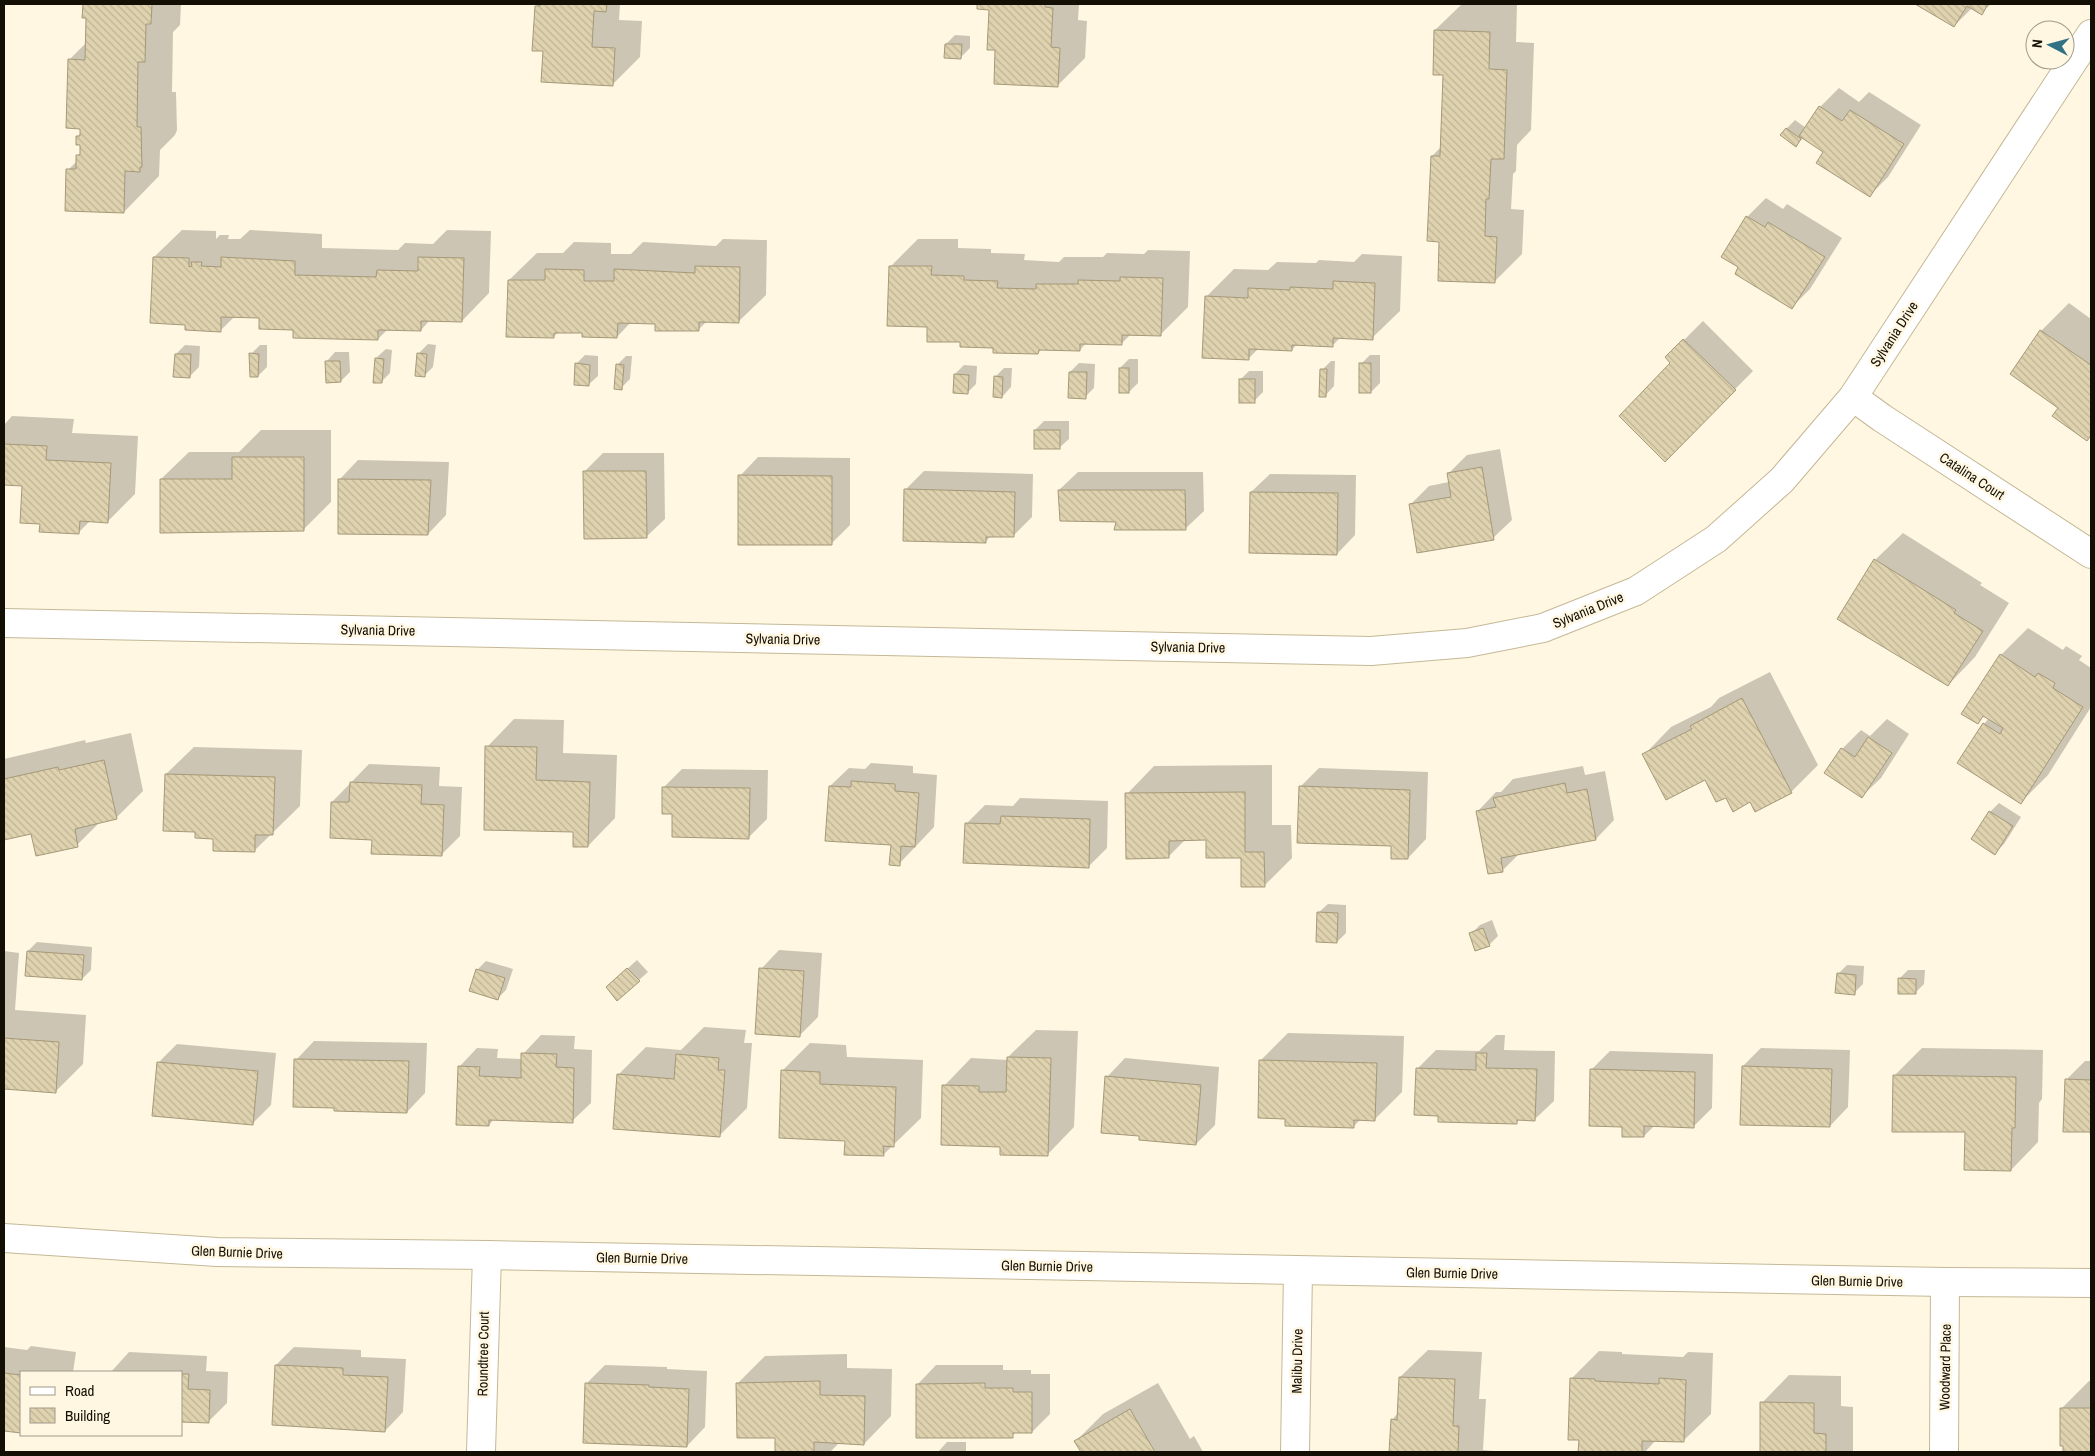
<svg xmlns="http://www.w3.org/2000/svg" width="2095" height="1456" viewBox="0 0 2095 1456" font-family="'Archivo Narrow',sans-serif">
	<defs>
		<pattern id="building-back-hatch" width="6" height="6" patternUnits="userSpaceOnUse" patternTransform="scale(1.25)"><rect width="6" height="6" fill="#dfd2af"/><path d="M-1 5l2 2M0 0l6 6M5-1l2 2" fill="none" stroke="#beb395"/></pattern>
	</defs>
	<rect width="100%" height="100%" fill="#fff7e2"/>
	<g fill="#0003">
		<path d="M84,4H181L180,25L173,32L172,92H176L177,130L175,135L160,150L159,176L124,212L68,170L78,160V155L81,152V144L78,136L82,132L69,60L87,42L88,17H83Z"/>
		<path d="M538,4H620L619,20L642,21L640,57L613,84L544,50L536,6Z"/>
		<path d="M978,4H1079L1078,20L1087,21L1085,58L1058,85L997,49L990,9L978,8Z"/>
		<path d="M1462,4L1517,5L1516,42L1534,43L1531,130L1517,145L1516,171L1513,174L1511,209L1524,210L1522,254L1495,281L1440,241L1432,156L1442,146L1444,74L1435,30Z"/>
		<path d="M1918,4H1991L1981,13L1972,8L1954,26Z"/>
		<path d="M955,35L970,36V48L961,57L946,44Z"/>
		<path d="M1839,88L1859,102L1869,92L1921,125L1888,177L1870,195L1825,152L1803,138L1796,145L1786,129L1795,120L1806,128L1820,107Z"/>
		<path d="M1766,198L1783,209L1787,204L1842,238L1810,289L1792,307L1740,267L1722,256L1747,217Z"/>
		<path d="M182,230L216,231V239L220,235H229L228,239H240L250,230L322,234V248L398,250L405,243L433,244L447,230L491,231L489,293L462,321L430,320L421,330L388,329L378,339L294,328L260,317L235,316L221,330L186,323L154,257Z"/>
		<path d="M723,239L767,240L766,295L738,322L707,321L698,330L657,323L631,322L617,337L583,332H559L553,337L509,280L537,253H563L574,242L611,243V254H631L643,242L716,246Z"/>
		<path d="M918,239H958V248L991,249V253L1025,254L1024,260L1059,262L1064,257H1103L1107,253L1144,254L1148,250L1190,251L1188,307L1161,334H1131L1121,344L1086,343L1080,350L1042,349L1038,353L961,341L928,326L891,266Z"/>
		<path d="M1362,254L1402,256L1400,311L1372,338L1341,337L1333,345L1297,344L1292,350L1259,348L1248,359L1206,297L1234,269L1268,270L1277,262L1316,263L1319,260L1354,262Z"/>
		<path d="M2069,303L2091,319V435L2087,439L2060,407L2011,374L2041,331Z"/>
		<path d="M1703,321L1753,371L1665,460L1672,363L1667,357Z"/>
		<path d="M428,344L436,345L433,367L424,376L419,353Z"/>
		<path d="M185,345L200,346L199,367L190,376L176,354Z"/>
		<path d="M260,345H267V367L258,376L251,354Z"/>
		<path d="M386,349L392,350L390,373L381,382L376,358Z"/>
		<path d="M335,352H349L350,372L341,381L326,362Z"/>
		<path d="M585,355L598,356V376L588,385L576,364Z"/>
		<path d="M1370,355H1380V383L1371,392L1361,364Z"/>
		<path d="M626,356H632L630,379L621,388L617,365Z"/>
		<path d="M1129,359H1138V383L1129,392L1120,368Z"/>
		<path d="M1331,361H1335L1334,386L1325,396L1322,370Z"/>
		<path d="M1079,363L1095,364L1094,388L1085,397L1070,372Z"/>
		<path d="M964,365L977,366L976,384L967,393L955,374Z"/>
		<path d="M1004,368H1012L1011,387L1002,397L995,377Z"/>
		<path d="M1249,371H1263V392L1254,401L1240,380Z"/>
		<path d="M12,416L74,419L72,433L138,436L135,494L108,521H90L78,533L23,484L4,483V425Z"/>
		<path d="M1044,421H1069V439L1059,448L1035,430Z"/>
		<path d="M261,430H331V502L303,530L161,479L189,452H239Z"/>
		<path d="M1500,449L1512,520L1493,538L1410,505L1429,486L1449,482L1448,474L1467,455Z"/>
		<path d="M603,453H664L665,519L646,537L585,471Z"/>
		<path d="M758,457L850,458V525L831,544L740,476Z"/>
		<path d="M358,460L449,462L446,515L428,534L340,479Z"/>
		<path d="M924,471L1033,474L1032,517L1013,536L992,535L985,542L905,490Z"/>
		<path d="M1078,472H1203L1204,511L1185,529L1117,520L1059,490Z"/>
		<path d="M1270,474L1356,475L1355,535L1337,554L1251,492Z"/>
		<path d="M1903,533L1982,583L1980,585L2009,603L1975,657L1948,685L1875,560Z"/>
		<path d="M2028,628L2063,650L2066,646L2082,656L2079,660L2091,668V707L2048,775L2021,802L1984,724L1989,718L1985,715L1978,722L2001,655Z"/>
		<path d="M1770,672L1818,765L1791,792L1750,801L1705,778L1644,755L1671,727L1711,707L1719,698Z"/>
		<path d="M514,719L564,720L563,753L617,755L615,818L588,846L575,831L487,747Z"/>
		<path d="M1887,719L1909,734L1881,778L1862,796L1826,773L1842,749L1861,730L1870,736Z"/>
		<path d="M131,733L143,791L116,818L101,821L77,845L32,833L4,839V759L85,740L86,743Z"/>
		<path d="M194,747L302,750L300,806L254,851L196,831L166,774Z"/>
		<path d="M871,763L913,766V773L937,775L934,827L899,864L892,844L830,786L849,768L865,769Z"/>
		<path d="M369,764L440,767L439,786L462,787L460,836L441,855L373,839L332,802Z"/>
		<path d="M1272,765V825H1291L1292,858L1265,885L1242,857L1207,839H1186L1168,857L1127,794L1154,766Z"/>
		<path d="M1583,766L1585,775L1605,771L1614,820L1596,839L1520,853L1502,871L1478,811L1496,792H1501L1513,779Z"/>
		<path d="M1319,768L1428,772L1426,839L1408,858L1392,845L1300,787Z"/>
		<path d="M682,769L768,770L767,819L749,837L674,812L663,788Z"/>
		<path d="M1020,798L1108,801L1107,848L1088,867L966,824L985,805L1013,806Z"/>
		<path d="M1999,803L2021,817L2004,844L1995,853L1990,812Z"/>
		<path d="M1328,904L1346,905V933L1337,942L1318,913Z"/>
		<path d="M1492,920L1498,936L1489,945L1471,934L1480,925Z"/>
		<path d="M37,942L92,947L91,970L82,979L28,951Z"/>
		<path d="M779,950L822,953L818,1017L799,1036L761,969Z"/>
		<path d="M4,951L19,953L15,1010L86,1015L83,1064L55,1092L4,1088Z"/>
		<path d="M637,960L648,972L639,980L617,978Z"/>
		<path d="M486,961L513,969L506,990L497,999L477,970Z"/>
		<path d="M1847,965L1864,966L1863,984L1854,993L1838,974Z"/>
		<path d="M1908,970H1925L1924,984L1915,993L1899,979Z"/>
		<path d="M704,1027L746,1030L744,1043H752L747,1108L719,1136L618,1075L646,1047L681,1050Z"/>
		<path d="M1036,1030L1078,1031L1074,1127L1047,1155L1002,1146L944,1086L971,1058L1008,1060V1057Z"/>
		<path d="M1288,1033L1404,1036L1402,1092L1375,1119H1361L1353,1127L1286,1118L1261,1060Z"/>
		<path d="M541,1035L575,1036L574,1049L592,1050L591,1103L572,1121L494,1119L489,1125L459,1067L477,1048L498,1049L497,1058L523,1059V1054Z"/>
		<path d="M1496,1035H1505L1504,1050L1555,1051L1554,1101L1535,1119H1520L1516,1123L1440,1114L1417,1069L1436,1050L1479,1051Z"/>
		<path d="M314,1041L427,1043L425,1093L407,1112L296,1060Z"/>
		<path d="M810,1043L846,1045L847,1057L923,1060L921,1118L883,1155L846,1140L782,1071Z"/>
		<path d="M177,1044L276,1053L271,1105L252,1124L158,1063Z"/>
		<path d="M1761,1048L1850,1050L1848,1107L1830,1126L1743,1066Z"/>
		<path d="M1922,1048L2043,1050L2042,1099L2039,1103L2038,1142L2011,1170L1966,1131L1894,1076Z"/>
		<path d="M1610,1051L1713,1054L1712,1108L1694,1126L1655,1125L1644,1136L1623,1126L1592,1069Z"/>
		<path d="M1125,1058L1219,1067L1215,1125L1196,1144L1141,1135L1107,1077Z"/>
		<path d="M2085,1061H2091V1137V1131L2065,1130L2066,1080Z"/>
		<path d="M31,1346L76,1352L73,1372H21V1432L4,1430V1347L27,1350Z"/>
		<path d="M294,1347L361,1350V1357L406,1359L403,1412L385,1431L276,1365Z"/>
		<path d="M1428,1350L1482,1352L1479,1399H1486L1483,1450L1505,1452H1390L1392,1420L1398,1413L1400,1377Z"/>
		<path d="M1599,1351L1622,1352V1354L1683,1357L1688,1352L1713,1353L1711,1414L1683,1441L1656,1440L1645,1452H1580V1439L1571,1379Z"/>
		<path d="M129,1352L207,1356L206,1371L228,1372L227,1403L209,1421L181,1420V1372H111Z"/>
		<path d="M847,1354V1368L892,1369L891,1416L864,1444L840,1442L830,1452H776V1436L737,1384L765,1356Z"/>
		<path d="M605,1365L667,1367V1369L707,1371L705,1427L687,1446L586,1384Z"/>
		<path d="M936,1365H1003V1370H1031V1374H1050V1414L1032,1432H1016L1012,1436L918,1384Z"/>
		<path d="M1789,1375L1841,1376V1406L1853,1407V1452H1761L1762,1403Z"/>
		<path d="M2089,1381H2091V1452H2064L2062,1408Z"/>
		<path d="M1158,1383L1190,1439L1194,1436L1203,1452H1082L1076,1441L1103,1414Z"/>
		<path d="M947,1442H966V1452H938Z"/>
	</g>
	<g fill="url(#building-back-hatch)" stroke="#a59978">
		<path d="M83,4H152L151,24H146L145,62H138L137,127H141L142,167H140V172L125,171L124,213L65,211L66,169H76V155H80V145H76V136H80V129L66,128L68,59L85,60L86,18H82Z"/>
		<path d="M541,4H607L606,12L594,11L592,47L615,48L613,86L541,82L543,51H532L535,6H540Z"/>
		<path d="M977,4H1045V7L1053,8L1051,47L1060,48L1058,87L994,84L995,50H987L989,10L977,9Z"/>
		<path d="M1915,4H1988L1982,15L1967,6L1954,27Z"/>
		<path d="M1434,30L1490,32L1489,69L1507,70L1504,159H1491L1489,199H1486L1485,236L1497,237L1495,283L1438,281L1439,242L1427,241L1431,156H1440L1443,75H1433Z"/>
		<path d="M945,44H962L961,59L944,58Z"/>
		<path d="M1819,106L1842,121L1850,110L1904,144L1870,197L1816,163L1823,152L1799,136Z"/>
		<path d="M1786,128L1801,139L1796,147L1780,135Z"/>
		<path d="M1746,216L1765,227L1768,222L1825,257L1792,309L1735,274L1738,267L1721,257Z"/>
		<path d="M153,257L189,258V267L192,266L191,262H202L201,266L221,267V257L295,261V275L376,277L377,270L418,271V257L464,258L462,322L421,321V331L378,330V340L293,338V330L259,329V318L221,317V332L185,330V325L150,323Z"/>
		<path d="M695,266L740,267L739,323L699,322V331H655V324L618,323L617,338L582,337V333H554V338L506,337L508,280H545V269L584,270V281H614V269L695,273Z"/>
		<path d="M889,266H932L931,275L964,276V280L998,281L997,288L1036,289V284H1078V280L1120,281V277L1163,278L1161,336L1122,335V345L1080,344V351L1039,350L1038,354L993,353V348L960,347V342H927V327L887,326Z"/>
		<path d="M1333,281L1375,283L1373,340L1333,338V347L1292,345V351L1249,349V360L1202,358L1205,296L1248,298V288L1290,290V287L1333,289Z"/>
		<path d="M2040,330L2091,365V435L2087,441L2052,416L2058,408L2010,374Z"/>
		<path d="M1683,339L1736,390L1665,462L1619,416L1670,363L1665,357Z"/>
		<path d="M249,353L259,354L258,377H250Z"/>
		<path d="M417,353L427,354L425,377L415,376Z"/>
		<path d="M175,354H191L190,378L173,377Z"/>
		<path d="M375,358L384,359L382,383H373Z"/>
		<path d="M325,361H340L341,382L326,383Z"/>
		<path d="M575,363L590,365L589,386L574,385Z"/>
		<rect x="1359" y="363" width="12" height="30"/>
		<path d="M616,364L624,365L622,390L614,389Z"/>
		<rect x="1119" y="368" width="10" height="25"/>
		<path d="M1320,369H1327L1326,397H1319Z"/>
		<path d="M1069,372H1087L1086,399L1068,398Z"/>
		<path d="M954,374L969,375L968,394L953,393Z"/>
		<path d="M994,376L1003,377L1002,398L993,397Z"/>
		<rect x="1239" y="379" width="16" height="24"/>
		<rect x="1034" y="430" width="26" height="19"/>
		<path d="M4,444L47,446L46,460L111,463L108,523L80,521L79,534L39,532L40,524L20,523L22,486L4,485Z"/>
		<path d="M232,457H304V531L160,533V479H232Z"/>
		<path d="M1482,467L1494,540L1417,553L1409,504L1451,497L1447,473Z"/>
		<path d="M583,471H646L647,538L584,539Z"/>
		<path d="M738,475L832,476V545H738Z"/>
		<path d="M338,479L431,480L428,535L338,534Z"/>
		<path d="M904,489L1015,492L1014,537H986V543L903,541Z"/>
		<path d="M1058,490H1185L1186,530H1114L1116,522L1060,521Z"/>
		<path d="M1250,492L1338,493L1337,555L1249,553Z"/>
		<path d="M1874,559L1956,610L1954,613L1983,631L1948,686L1837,619Z"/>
		<path d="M2000,654L2035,677L2038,673L2055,683L2053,688L2083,707L2021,804L1957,763L1983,723L2000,734L2003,728L1983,716L1978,724L1961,714Z"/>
		<path d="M1742,698L1792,793L1755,812L1750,802L1733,812L1726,798L1716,802L1705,780L1666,800L1642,754L1692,729L1690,726Z"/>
		<path d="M1868,737L1892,753L1862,798L1824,773L1841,748L1855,757Z"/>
		<path d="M485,746L537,747L536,780L590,782L588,847H573V832L484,830Z"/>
		<path d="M104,760L117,819L75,829L78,847L36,856L31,834L4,840V779L58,767L59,770Z"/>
		<path d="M165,774L275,777L273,835H255V852L213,851V839L195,838V832L163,831Z"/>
		<path d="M851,781L895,784V791L919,793L915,847L901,846L900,866L889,865L891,845L825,841L829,786L851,787Z"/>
		<path d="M350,782L422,785L421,804L444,805L442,856L371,854L372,840L330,838L331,802H349Z"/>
		<path d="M1565,783L1567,793L1587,789L1596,840L1501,858L1503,872L1488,874L1476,811L1496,807L1493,798Z"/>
		<path d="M1299,786L1410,790L1408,859H1391V846L1297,843Z"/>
		<path d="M662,787L750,788L749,839L672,837V814H662Z"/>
		<path d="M1245,792V852H1264L1265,887H1241V858H1206V840L1169,841V858L1126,859L1125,793Z"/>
		<path d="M1989,811L2013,826L1995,855L1971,839Z"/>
		<path d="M1001,816L1090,819L1089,868L963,863L965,823L1000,824Z"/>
		<path d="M1317,912L1338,913L1337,943L1316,942Z"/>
		<path d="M1483,928L1490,946L1475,951L1469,933Z"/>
		<path d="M27,951L84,955L82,980L25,976Z"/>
		<path d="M627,968L640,981L617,1001L606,987Z"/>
		<path d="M759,968L804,971L800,1037L755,1034Z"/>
		<path d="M476,969L505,978L498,1000L469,991Z"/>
		<path d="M1837,973L1856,975L1855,995L1835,993Z"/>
		<path d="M1898,978L1916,979V994H1898Z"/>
		<path d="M4,1038L59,1042L56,1093L4,1089Z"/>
		<path d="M521,1053L557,1054L556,1067L574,1068L573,1123L489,1120V1126L456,1125L458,1066L480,1067L479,1076L521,1078Z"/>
		<path d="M1476,1053H1487L1486,1068L1537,1069L1535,1121L1517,1120V1124L1438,1122V1116L1414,1115L1416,1068L1476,1070Z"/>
		<path d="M676,1054L719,1058L718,1070H725L720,1137L613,1129L617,1074L674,1079Z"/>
		<path d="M1007,1057L1051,1058L1048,1156L1000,1155V1147L941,1145L942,1085L979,1086V1092H1006Z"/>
		<path d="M294,1059L409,1061L407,1113L334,1111V1108L293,1107Z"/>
		<path d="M1259,1060L1377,1063L1375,1121L1354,1120V1128L1285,1126V1119L1258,1118Z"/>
		<path d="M157,1062L258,1071L253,1125L152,1116Z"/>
		<path d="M1742,1066L1832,1069L1830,1127L1740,1125Z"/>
		<path d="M1590,1069L1695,1072L1694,1128L1644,1126V1137H1622V1127L1589,1126Z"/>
		<path d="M781,1070L820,1072V1084L896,1087L894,1147L883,1146L884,1156L844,1155L845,1141L779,1138Z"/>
		<path d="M1893,1075L2016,1077L2015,1128H2012L2011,1171L1964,1170L1965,1132H1892Z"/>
		<path d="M1105,1076L1201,1085L1196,1145L1139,1140V1136L1101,1133Z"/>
		<path d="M2065,1079L2091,1080V1138L2090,1132H2063Z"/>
		<path d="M275,1365L343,1368V1375L388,1377L385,1432L272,1425Z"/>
		<path d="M4,1373L21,1375V1433L4,1431Z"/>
		<path d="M181,1374H189L188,1389L210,1390L209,1423L181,1422Z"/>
		<path d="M1399,1377L1455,1379L1453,1426H1459L1458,1452H1389L1391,1419L1397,1420Z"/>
		<path d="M1570,1378L1595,1379V1381L1659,1384V1378L1686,1380L1684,1442L1642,1441V1452H1578L1579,1440H1568Z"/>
		<path d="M820,1381V1395L865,1396L864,1445L814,1442V1452H775V1438H737L736,1383Z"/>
		<path d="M585,1383L649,1385V1387L689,1389L687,1447L583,1443Z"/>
		<path d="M985,1383V1388H1013V1392H1032V1433H1013V1438H916V1384Z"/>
		<path d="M1760,1402L1814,1403V1433L1826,1434V1452H1760Z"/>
		<path d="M2060,1408H2091V1452H2063V1446H2060Z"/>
		<path d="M1130,1409L1155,1452H1081L1074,1441Z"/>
	</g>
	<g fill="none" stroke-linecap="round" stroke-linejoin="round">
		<defs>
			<g id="minor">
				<path d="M1853,397L1882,418L2091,554"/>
				<path d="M4,623L1371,651L1467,643L1543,628L1636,591L1716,539L1782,480L1853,397L2091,34"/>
				<path d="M4,1238L217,1252L487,1255L1945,1282L2091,1283"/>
				<path d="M481,1452L487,1255"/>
				<path d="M1295,1452L1298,1271"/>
				<path d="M1944,1452L1945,1282"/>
			</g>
		</defs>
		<use href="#minor" stroke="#c5b896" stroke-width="30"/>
		<use href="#minor" stroke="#fff" stroke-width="28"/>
	</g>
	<g text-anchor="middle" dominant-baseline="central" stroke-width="5" stroke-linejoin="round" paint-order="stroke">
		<g font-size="14" fill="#140f04" stroke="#fff7e2">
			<text transform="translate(1894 334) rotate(-57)">Sylvania Drive</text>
			<text transform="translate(1972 476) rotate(33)">Catalina Court</text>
			<text transform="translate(1588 610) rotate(-22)">Sylvania Drive</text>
			<text transform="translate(378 630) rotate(1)">Sylvania Drive</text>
			<text transform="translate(783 639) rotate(1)">Sylvania Drive</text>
			<text transform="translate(1188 647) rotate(1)">Sylvania Drive</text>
			<text transform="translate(237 1252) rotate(2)">Glen Burnie Drive</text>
			<text transform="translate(642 1258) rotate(1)">Glen Burnie Drive</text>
			<text transform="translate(1047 1266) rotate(1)">Glen Burnie Drive</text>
			<text transform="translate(1452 1273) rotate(1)">Glen Burnie Drive</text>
			<text transform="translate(1857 1281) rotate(1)">Glen Burnie Drive</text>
			<text transform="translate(483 1354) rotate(-89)">Roundtree Court</text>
			<text transform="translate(1297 1361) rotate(-89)">Malibu Drive</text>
			<text transform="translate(1945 1367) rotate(-89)">Woodward Place</text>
		</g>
	</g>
	<rect width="2095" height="1456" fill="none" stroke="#140f04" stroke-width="10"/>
	<rect x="20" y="1371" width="162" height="65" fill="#fff7e2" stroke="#a19a89"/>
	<rect x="30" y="1387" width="25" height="8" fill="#ffffff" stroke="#a19a89"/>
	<text x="65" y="1396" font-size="15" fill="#140f04">Road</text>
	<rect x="30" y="1408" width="25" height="15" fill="url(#building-back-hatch)" stroke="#a19a89"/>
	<text x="65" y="1421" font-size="15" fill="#140f04">Building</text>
	<g transform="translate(2050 45) rotate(276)"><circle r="24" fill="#fff7e2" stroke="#a19a89"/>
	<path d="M0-4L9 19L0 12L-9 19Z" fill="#307284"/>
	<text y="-8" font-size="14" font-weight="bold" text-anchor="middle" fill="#140f04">N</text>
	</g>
</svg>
